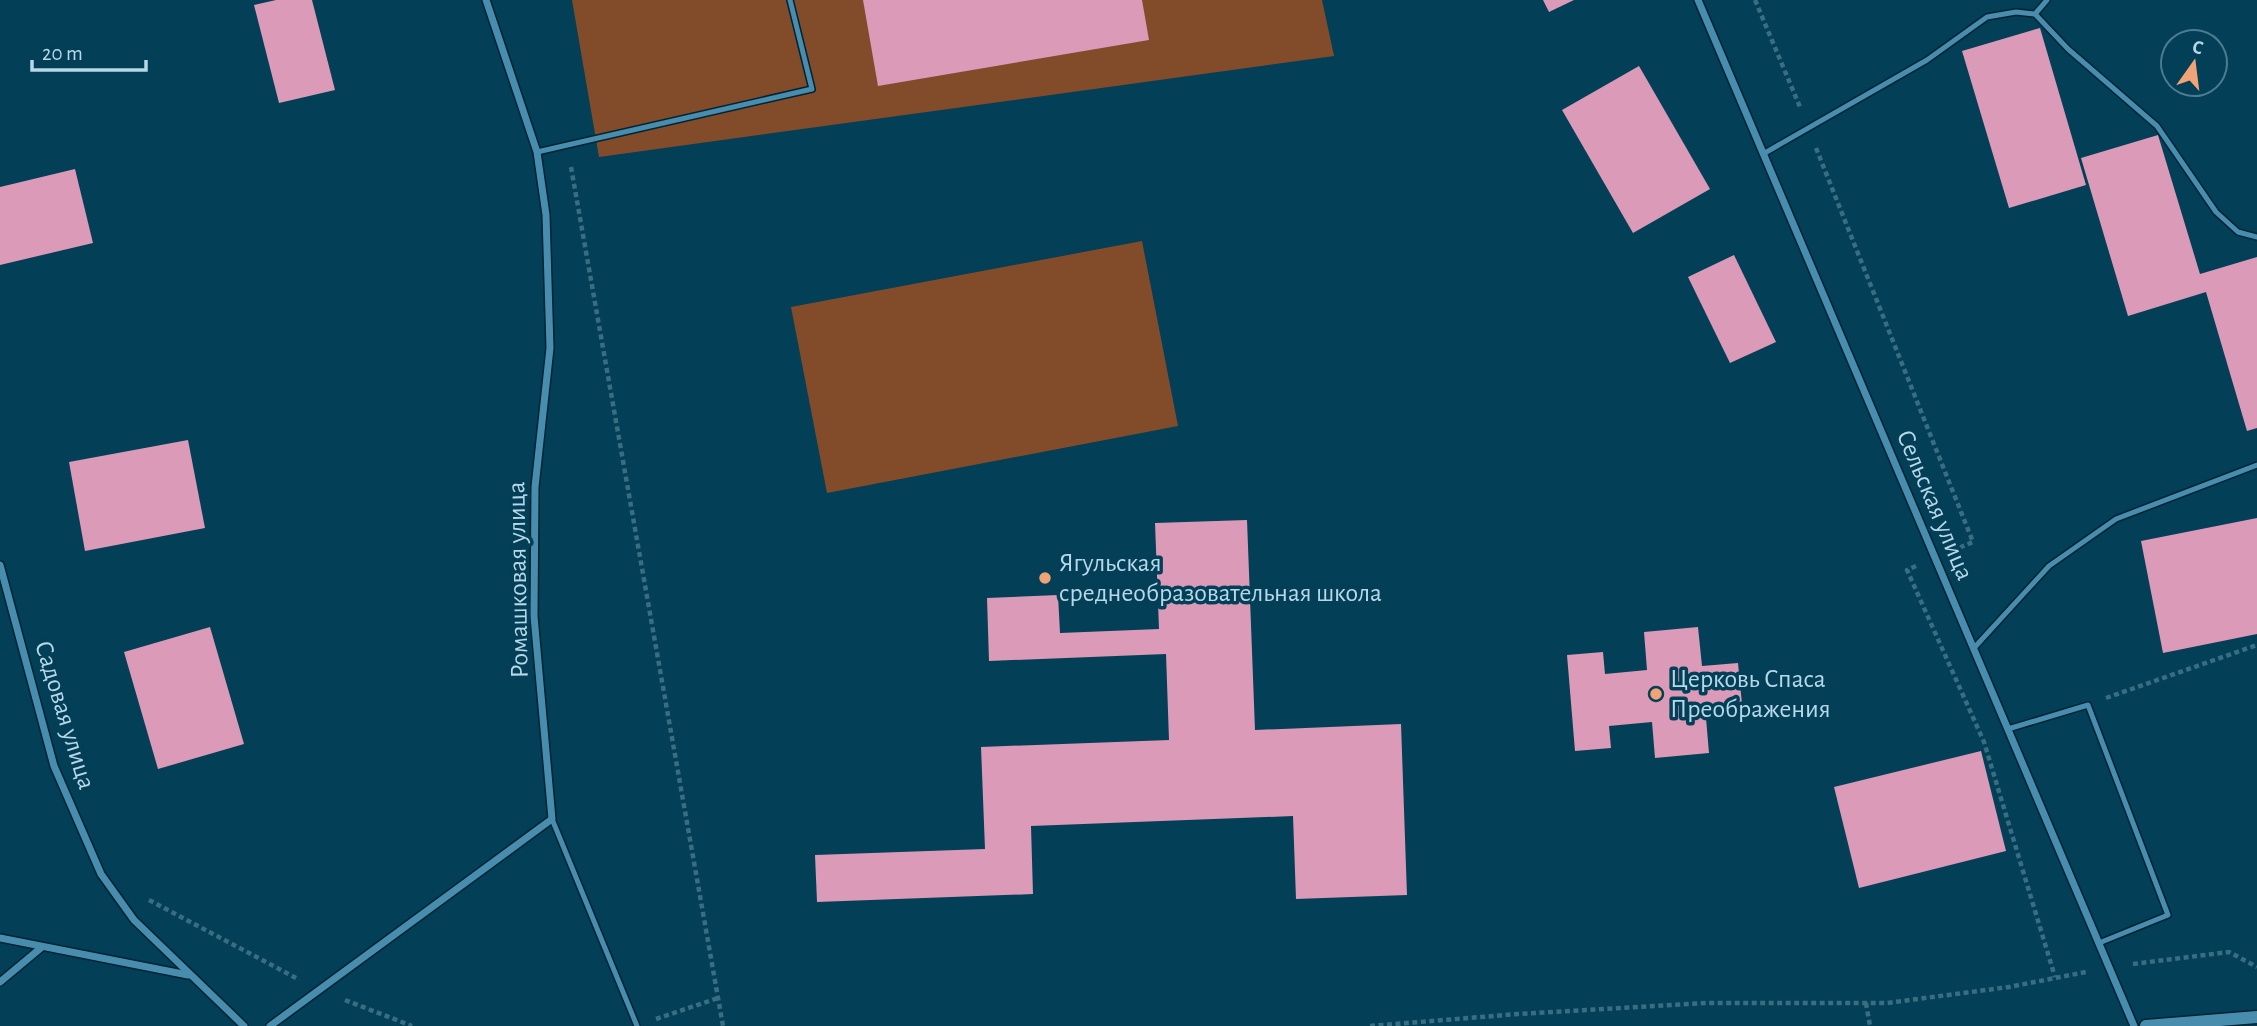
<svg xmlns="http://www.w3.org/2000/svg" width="2257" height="1026" viewBox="0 0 2257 1026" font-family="'Alegreya Sans',sans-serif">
	<rect width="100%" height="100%" fill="#033f56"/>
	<g fill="#824c2b">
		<path d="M572,0H1322L1334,56L599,157Z"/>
		<path d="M1142,241L1178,426L827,493L791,307Z"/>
	</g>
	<g fill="#db9ab7">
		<path d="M276,0H312L335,90L279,103L254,5Z"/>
		<path d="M863,0H1142L1149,40L878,86Z"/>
		<path d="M1543,0H1574L1549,12Z"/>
		<path d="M2040,28L2086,185L2009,208L1962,51Z"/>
		<path d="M1639,66L1710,189L1633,233L1562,110Z"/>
		<path d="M2158,135L2200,274L2257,257V428L2247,431L2206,292L2128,316L2081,158Z"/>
		<path d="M75,169L93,243L0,265V187Z"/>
		<path d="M1734,255L1776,342L1730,363L1688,277Z"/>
		<path d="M188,440L205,528L85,551L69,462Z"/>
		<path d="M2257,518V634L2163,653L2141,541Z"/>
		<path d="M1247,520L1255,730L1401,724L1407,895L1296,899L1293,816L1031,826L1033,894L817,902L815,855L985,849L981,747L1169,740L1166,654L989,661L987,598L1058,595L1060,633L1159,629L1155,523Z"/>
		<path d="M210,627L244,744L158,769L124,652Z"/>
		<path d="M1698,627L1702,666L1738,663L1743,714L1706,718L1709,753L1655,758L1652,722L1609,726L1611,748L1575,751L1567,655L1603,652L1605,674L1647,670L1644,632Z"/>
		<path d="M1981,751L2006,851L1859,888L1834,787Z"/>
	</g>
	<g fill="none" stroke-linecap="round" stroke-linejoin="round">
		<defs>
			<g id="service">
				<path d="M2035,14L2047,0"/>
				<path d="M537,152L812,89L790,0"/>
				<path d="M1763,154L1927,60L1987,17L2016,12L2035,14L2068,49L2157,126L2216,212L2238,232L2257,237"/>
				<path d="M1974,648L2049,566L2116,519L2257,465"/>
				<path d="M2008,729L2088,705L2168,915L2099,943"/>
				<path d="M552,819L637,1026"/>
			</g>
			<g id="minor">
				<path d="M1698,0L2134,1026"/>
				<path d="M0,565L54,766L101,874L134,920L244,1026"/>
				<path d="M0,938L188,975"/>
				<path d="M0,982L42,947"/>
				<path d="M270,1026L552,819L534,616L535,487L550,348L546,215L537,152L486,0"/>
			</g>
			<path id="tertiary" d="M2146,1026L2257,1017"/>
		</defs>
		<use href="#service" stroke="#002434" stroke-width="8"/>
		<use href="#minor" stroke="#002434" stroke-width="10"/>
		<use href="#tertiary" stroke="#002434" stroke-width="15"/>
		<g stroke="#396d82" stroke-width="4.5" stroke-dasharray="5 3.5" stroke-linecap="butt">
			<path d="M1755,0L1800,107"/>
			<path d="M1816,148L1973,542L1956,549"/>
			<path d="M571,167L723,1026"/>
			<path d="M1916,566L1907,570L1984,742L2055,977"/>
			<path d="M2106,698L2257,645"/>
			<path d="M149,900L298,979"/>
			<path d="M2133,964L2229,952L2257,967"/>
			<path d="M345,1000L412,1026"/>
			<path d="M1866,1003L1870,1026"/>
			<path d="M656,1019L718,998"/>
			<path d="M1370,1026L1518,1014L1706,1003H1887L2009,987L2086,972"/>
		</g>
		<use href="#service" stroke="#488dad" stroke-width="5"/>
		<use href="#minor" stroke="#488dad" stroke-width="7"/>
		<use href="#tertiary" stroke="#488dad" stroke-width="12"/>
	</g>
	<g fill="#efa377" stroke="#033f56" stroke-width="2.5">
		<circle cx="1045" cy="578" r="7"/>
		<circle cx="1656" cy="694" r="7"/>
	</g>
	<g text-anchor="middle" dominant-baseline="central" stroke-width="7" stroke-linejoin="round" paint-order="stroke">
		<g font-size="26" fill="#b7d8e9" stroke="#033f56">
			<text transform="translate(1935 505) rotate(67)">Сельская улица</text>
			<text transform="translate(518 580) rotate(-91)">Ромашковая улица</text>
			<text transform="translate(65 715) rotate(73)">Садовая улица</text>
		</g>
		<g font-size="26" fill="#b7d8e9" stroke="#033f56" text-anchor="start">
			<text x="1059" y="563">Ягульская<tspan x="1059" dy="30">среднеобразовательная школа</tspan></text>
			<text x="1670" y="679">Церковь Спаса<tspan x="1670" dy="30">Преображения</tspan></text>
		</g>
	</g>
	<g transform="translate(2194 63) rotate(14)"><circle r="33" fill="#033f56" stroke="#4b7c91" stroke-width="2"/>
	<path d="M0-5L12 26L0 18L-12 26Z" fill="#efa377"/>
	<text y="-10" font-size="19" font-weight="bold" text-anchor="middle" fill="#b7d8e9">С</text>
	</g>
	<path d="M32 60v10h114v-10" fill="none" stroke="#b7d8e9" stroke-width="3.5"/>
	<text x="42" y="60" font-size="21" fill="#b7d8e9" stroke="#033f56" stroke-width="5" paint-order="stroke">20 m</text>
</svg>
